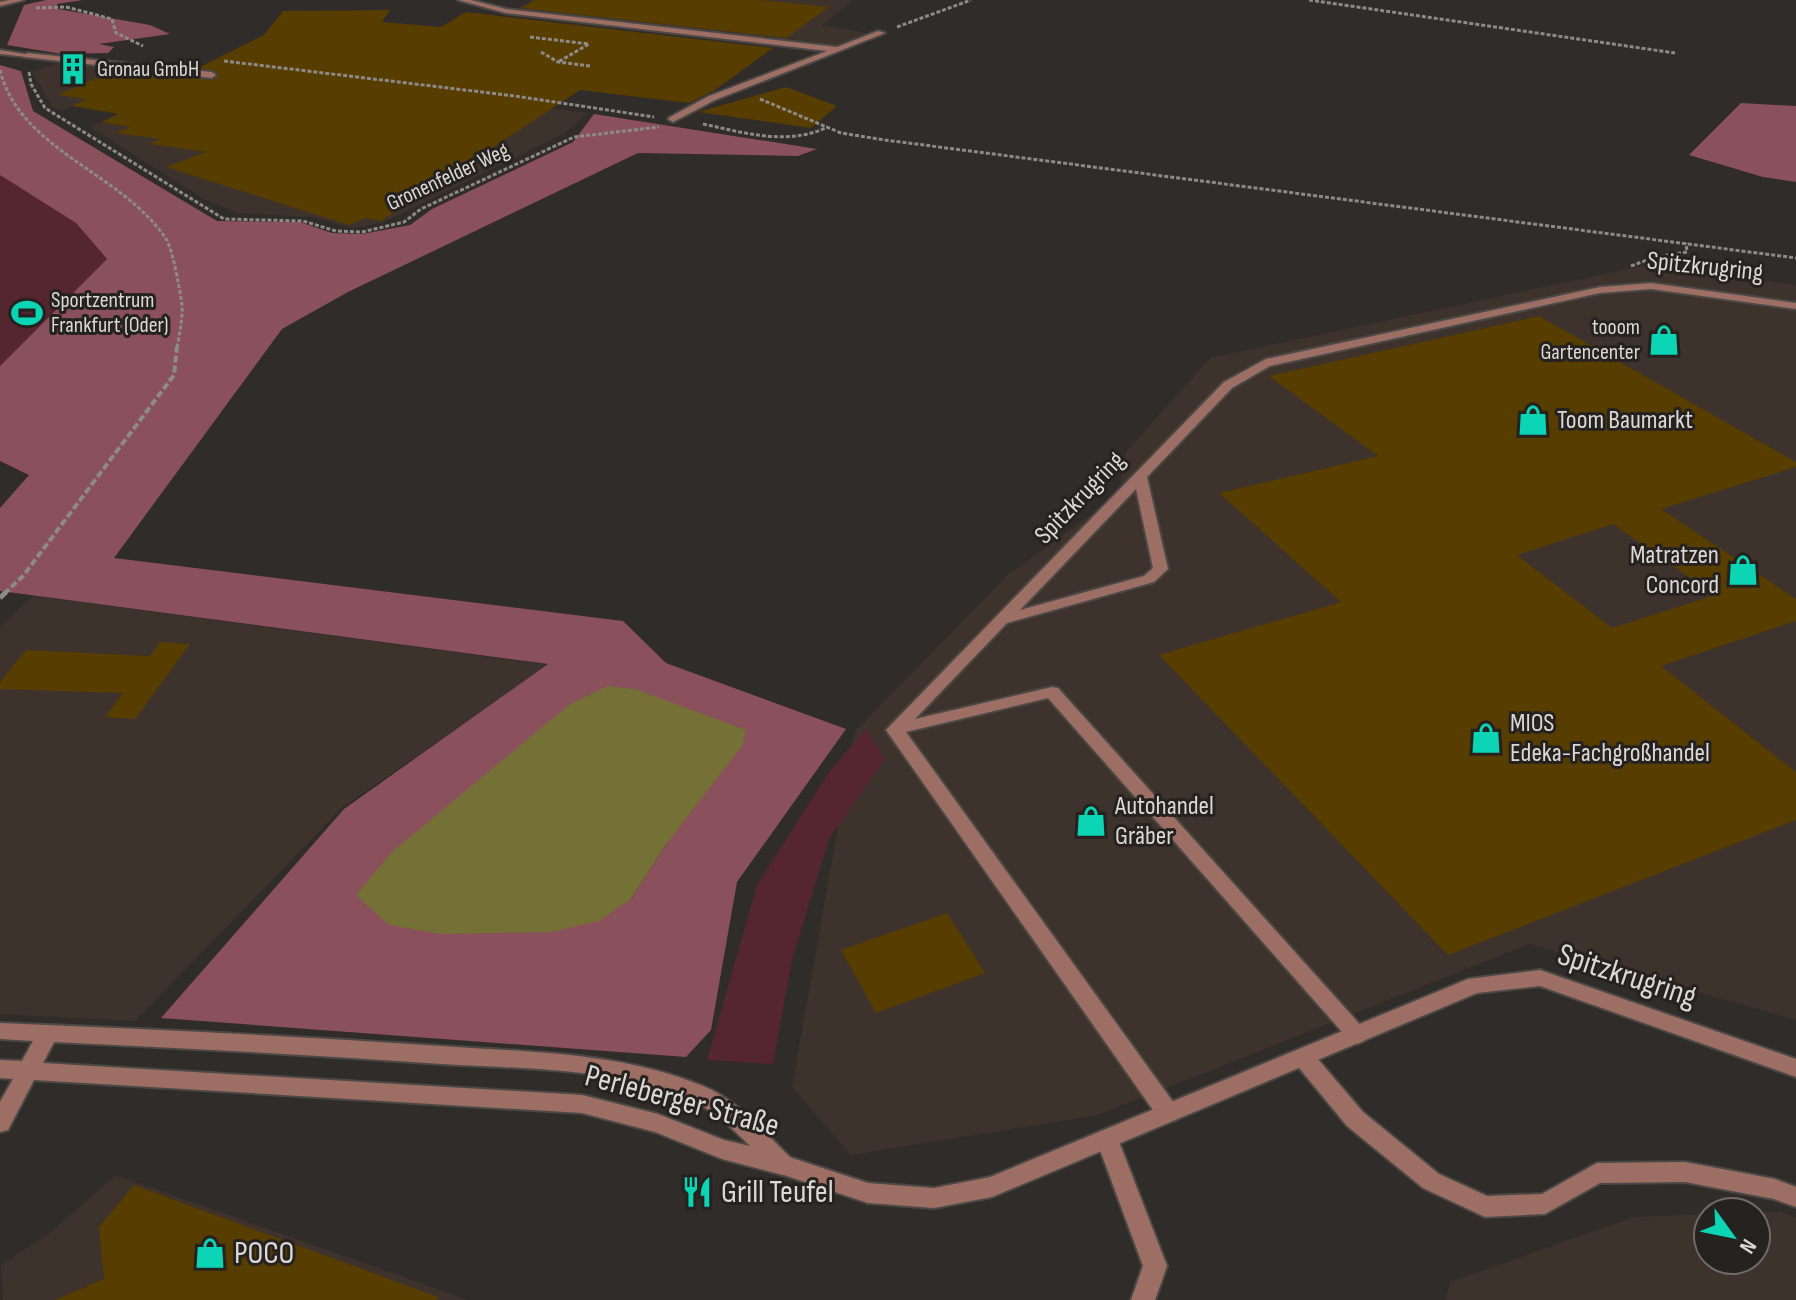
<svg xmlns="http://www.w3.org/2000/svg" width="1796" height="1300" viewBox="0 0 1796 1300" font-family="'Sofia Sans Condensed',sans-serif">
	<rect width="100%" height="100%" fill="#302c29"/>
	<g fill="#3d332c">
		<path d="M533,0H853L822,25L872,34L839,47L514,10Z"/>
		<path d="M65,61L152,72L61,111L52,106L32,72Z"/>
		<path d="M216,67L588,113L565,133L382,223L352,228L312,217L238,213L206,200L90,127Z"/>
		<path d="M1652,264L1796,285V1020L1530,944L1098,1115L851,1155L792,1087L855,731L1009,574L1119,495L1125,453L1210,358Z"/>
		<path d="M33,596L549,665L343,807L135,1021L0,1014V627Z"/>
		<path d="M116,1175L468,1300H3L1,1265L49,1234Z"/>
		<path d="M1781,1212L1796,1218V1300H1446L1450,1282L1634,1217L1708,1214V1260H1756V1213Z"/>
	</g>
	<g fill="#562630">
		<path d="M0,175L76,223L107,259L0,366Z"/>
		<path d="M866,729L885,759L829,839L792,960L773,1064L707,1060L757,885L829,772Z"/>
	</g>
	<g fill="#8a505b" fill-rule="evenodd">
		<path d="M46,0H83L57,4L58,9L150,25L170,34L99,44L114,47L108,53L62,54L7,45L24,5Z"/>
		<path d="M0,65L21,71L33,111L217,221L300,222L332,233L362,234L410,225L432,209L573,142L594,114L817,149L798,156L638,153L348,292L282,329L114,558L623,621L666,663L846,729L737,882L711,1030L686,1057L161,1018L344,809L548,664L0,591V508L29,475L0,461V366L107,259L76,223L0,175ZM667,843L631,899L441,934Z"/>
		<path d="M1741,103L1796,106V182L1763,177L1689,155Z"/>
	</g>
	<path fill="#747036" d="M608,686L635,689L746,730L742,746L667,843L631,899L599,921L551,932L441,934L389,925L356,895L392,852L570,704Z"/>
	<g fill="#583d01" fill-rule="evenodd">
		<path d="M535,0H761L829,7L786,38L521,8Z"/>
		<path d="M390,10L382,22L441,27L466,12L773,48L715,90L689,103L580,90L381,221L365,218L349,225L166,167L206,152L150,144L160,139L116,133L130,127L101,122L119,114L72,106L87,99L58,95L115,70L214,80L218,73L198,68L264,35L283,11Z"/>
		<path d="M786,87L837,106L811,128L698,112Z"/>
		<path d="M1539,316L1796,462V467L1661,509L1796,599V621L1661,666L1796,772V820L1448,955L1159,655L1341,602L1219,493L1378,456L1269,376ZM1613,524L1715,595L1612,628L1517,555Z"/>
		<path d="M160,642L190,644L135,719L105,717L123,693L0,689V682L26,650L150,656Z"/>
		<path d="M947,913L985,973L876,1013L841,950Z"/>
		<path d="M134,1185L438,1297L437,1300H55L104,1279L99,1227Z"/>
	</g>
	<g fill="none" stroke-linecap="round" stroke-linejoin="round">
		<defs>
			<g id="service">
				<path d="M458,0H471L506,9L837,47L878,31L885,33L715,100L673,122L668,119L670,117L709,96L827,51L506,13Z"/>
				<path d="M27,53L212,72L216,75L212,78L24,57Z"/>
				<path d="M1651,283L1796,303V309L1651,289L1600,293L1270,366L1232,388L1147,477L1168,569L1154,582L1007,623L915,719L1052,687L1058,688L1364,1029L1368,1035L1364,1041L1357,1044L1350,1041L1048,698L906,732L1176,1106L1179,1113L1176,1120L1168,1122L1160,1120L886,730L1224,382L1266,359L1600,287ZM1136,489L1153,568L1144,576L1020,610Z"/>
				<path d="M0,1023C147,1029 294,1036 441,1046C528,1052 620,1052 703,1086C738,1100 764,1132 791,1158L794,1165L791,1172L783,1175L722,1159L655,1132L582,1113L34,1080L8,1130L0,1132V1102L13,1079L0,1078V1060L22,1061L33,1041L0,1039ZM54,1042C184,1048 313,1055 442,1064C523,1069 612,1067 688,1099C712,1109 732,1128 750,1146L724,1140L658,1114L582,1095L43,1063Z"/>
				<path d="M1303,1048L1311,1051L1363,1112L1439,1174L1487,1196L1542,1194L1597,1163L1685,1162L1775,1179L1796,1187V1207L1774,1199L1685,1182L1600,1183L1545,1214L1485,1217L1423,1188L1347,1126L1295,1063L1292,1057L1295,1051Z"/>
				<path d="M1107,1129L1115,1132L1118,1139L1167,1266L1155,1300H1131L1143,1266L1096,1139L1099,1132Z"/>
			</g>
			<g id="minor">
				<path d="M9,0H24L0,6V2Z"/>
				<path d="M0,50L31,55L27,57L0,54Z"/>
				<path d="M1540,970L1796,1059V1077L1540,986L1477,993L992,1197L934,1208L868,1203L775,1172L772,1165L775,1158L783,1155L868,1183L934,1188L990,1177L1468,979Z"/>
			</g>
		</defs>
		<use href="#service" stroke="#4b4845" stroke-width="4"/>
		<use href="#minor" stroke="#4b4845" stroke-width="4"/>
		<g stroke="#8d8a87" stroke-width="3" stroke-dasharray="4 2" stroke-linecap="butt">
			<path d="M1309,0L1675,53"/>
			<path d="M36,8L66,7L112,19L116,33L143,46"/>
			<path d="M897,27L971,0"/>
			<path d="M530,37L589,44L558,62"/>
			<path d="M541,52L558,62L590,66"/>
			<path d="M224,61L515,96L654,117"/>
			<path d="M0,70C20,151 123,173 166,239C173,250 180,291 182,305C183,319 179,335 177,348"/>
			<path d="M29,72L31,84L45,108L224,219L303,221L336,231L362,232L404,222L421,209L574,137L659,127"/>
			<path d="M760,99L841,133L885,140L1796,258"/>
			<path d="M703,124C745,133 787,146 828,127"/>
			<path d="M1631,266L1655,257L1687,252L1686,243"/>
		</g>
		<path stroke="#8d8a87" stroke-width="4" stroke-dasharray="7 3" stroke-linecap="butt" d="M4,594L23,576L174,375L177,346"/>
		<path stroke="#8d8a87" stroke-width="5" stroke-dasharray="9 4" stroke-linecap="butt" d="M0,598L6,592"/>
		<use href="#service" fill="#9d6e64" fill-rule="evenodd"/>
		<use href="#minor" fill="#9d6e64" fill-rule="evenodd"/>
	</g>
	<defs>
		<symbol id="building-bare" viewBox="-9 -9 18 18"><path d="M-4-6H4V6H1V3H-1V6H-4ZM-2.5-4.3h1.7v1.8h-1.7ZM.8-4.3h1.7v1.8H.8ZM-2.5-1h1.7V.8h-1.7ZM.8-1h1.7V.8H.8Z" fill="#0cd5b5" stroke="#26221f" stroke-width="2.5" paint-order="stroke"/></symbol>
		<symbol id="stadium-bare" viewBox="-9 -9 18 18"><path d="M0-5a6.5 5 0 1 0 0 10a6.5 5 0 1 0 0-10ZM-3.5-1.8h7v3.6h-7Z" fill="#0cd5b5" stroke="#26221f" stroke-width="2.5" paint-order="stroke"/></symbol>
		<symbol id="shop-bare" viewBox="-9 -9 18 18"><path d="M-5-2.5h2.3a2.7 3.5 0 0 1 5.4 0H5L5.5 6h-11ZM-1.5-2.5h3a1.5 2.3 0 0 0-3 0Z" fill="#0cd5b5" stroke="#26221f" stroke-width="2.5" paint-order="stroke"/></symbol>
		<symbol id="restaurant-bare" viewBox="-9 -9 18 18"><path d="M-5-6h1v4h1v-4h1v4h1v-4h1v5L-1.5 .5V6h-2V.5L-5-1ZM5-6V6H3V1.5H1.5Q1.5-4 5-6Z" fill="#0cd5b5" stroke="#26221f" stroke-width="2.5" paint-order="stroke"/></symbol>
	</defs>
	<g fill-rule="evenodd">
		<use href="#building-bare" x="51" y="47" width="44" height="44"/>
		<use href="#stadium-bare" x="5" y="291" width="44" height="44"/>
		<use href="#shop-bare" x="1642" y="318" width="44" height="44"/>
		<use href="#shop-bare" x="1511" y="398" width="44" height="44"/>
		<use href="#shop-bare" x="1721" y="548" width="44" height="44"/>
		<use href="#shop-bare" x="1464" y="716" width="44" height="44"/>
		<use href="#shop-bare" x="1069" y="799" width="44" height="44"/>
		<use href="#restaurant-bare" x="675" y="1170" width="44" height="44"/>
		<use href="#shop-bare" x="188" y="1231" width="44" height="44"/>
	</g>
	<g text-anchor="middle" dominant-baseline="central" stroke-width="6" stroke-linejoin="round" paint-order="stroke">
		<g font-size="22" fill="#dbd8d6" stroke="#26221f" text-anchor="start">
			<text x="97" y="69">Gronau GmbH</text>
			<text x="51" y="300">Sportzentrum<tspan x="51" dy="25">Frankfurt (Oder)</tspan></text>
			<text x="1640" y="327" text-anchor="end">tooom<tspan x="1640" dy="25">Gartencenter</tspan></text>
		</g>
		<g font-size="22" fill="#dbd8d6" stroke="#26221f">
			<text transform="translate(448 177) rotate(-25)">Gronenfelder Weg</text>
		</g>
		<g font-size="26" fill="#dbd8d6" stroke="#26221f">
			<text transform="translate(1705 267) rotate(6)">Spitzkrugring</text>
			<text transform="translate(1080 498) rotate(-46)">Spitzkrugring</text>
		</g>
		<g font-size="26" fill="#dbd8d6" stroke="#26221f" text-anchor="start">
			<text x="1557" y="420">Toom Baumarkt</text>
			<text x="1719" y="555" text-anchor="end">Matratzen<tspan x="1719" dy="30">Concord</tspan></text>
			<text x="1510" y="723">MIOS<tspan x="1510" dy="30">Edeka-Fachgroßhandel</tspan></text>
			<text x="1115" y="806">Autohandel<tspan x="1115" dy="30">Gräber</tspan></text>
		</g>
		<g font-size="32" fill="#dbd8d6" stroke="#26221f">
			<text transform="translate(1627 976) rotate(18)">Spitzkrugring</text>
			<text transform="translate(682 1101) rotate(15)">Perleberger Straße</text>
		</g>
		<g font-size="32" fill="#dbd8d6" stroke="#26221f" text-anchor="start">
			<text x="721" y="1192">Grill Teufel</text>
			<text x="234" y="1253">POCO</text>
		</g>
	</g>
	<g transform="translate(1732 1236) rotate(123)"><circle r="38" fill="#26221f" stroke="#6e6b68" stroke-width="2"/>
	<path d="M0-6L14 30L0 20L-14 30Z" fill="#0cd5b5"/>
	<text y="-12" font-size="22" font-weight="bold" text-anchor="middle" fill="#dbd8d6">N</text>
	</g>
</svg>
